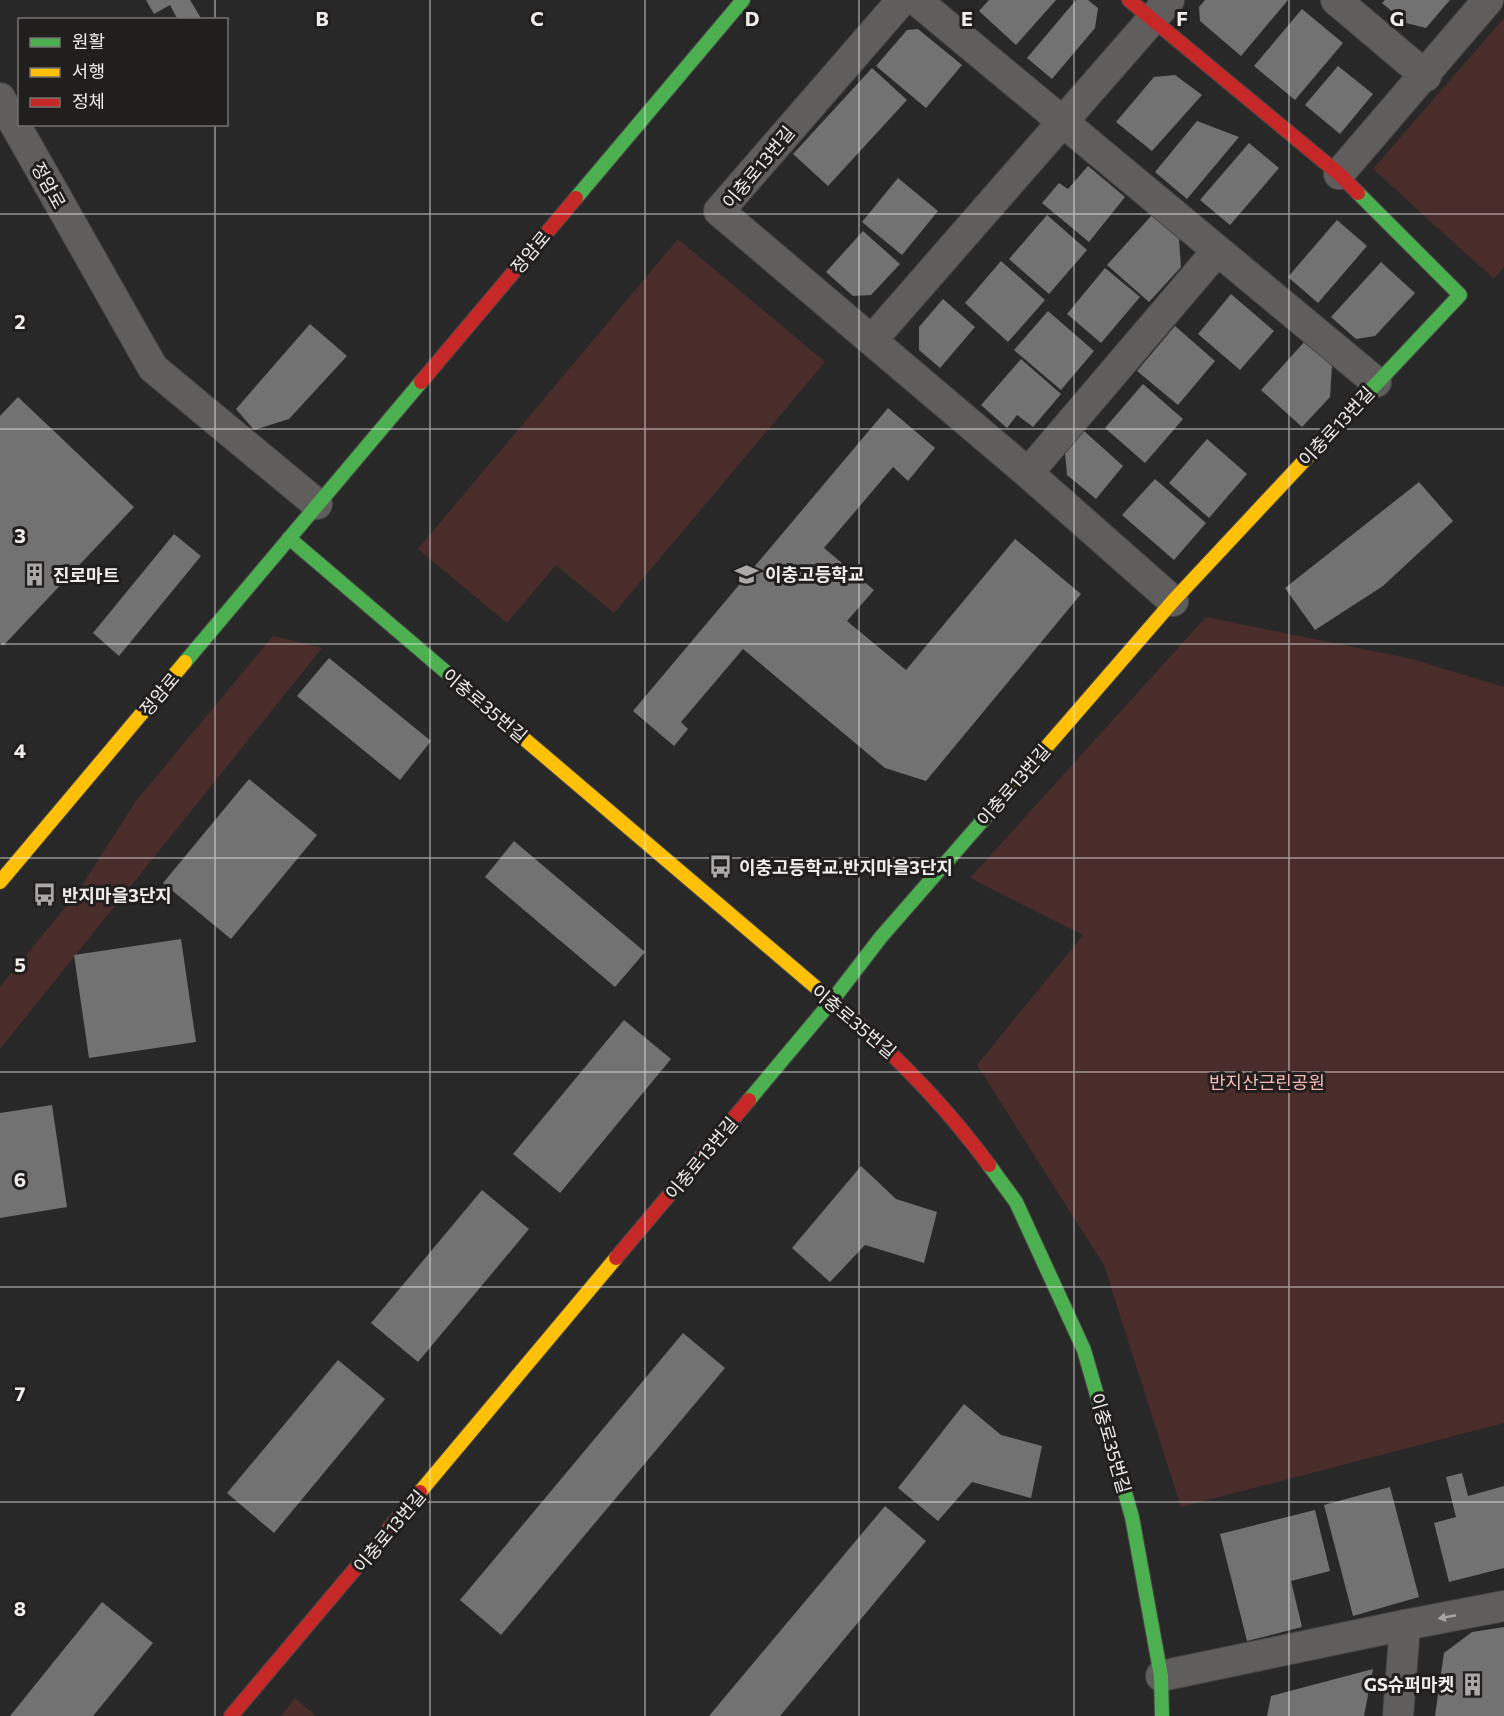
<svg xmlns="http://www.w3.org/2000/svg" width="1504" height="1716" viewBox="0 0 1504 1716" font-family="Commissioner,'Noto Sans KR',sans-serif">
	<rect width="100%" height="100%" fill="#292828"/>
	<g fill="#4a2c2b">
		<path d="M1504,18V267L1494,279L1373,169Z"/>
		<path d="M678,239L825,362L614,613L556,565L507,623L418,549Z"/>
		<path d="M1206,617L1412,659L1504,687V1423L1181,1507L1104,1265L977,1065L1083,935L970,878Z"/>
		<path d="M273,636L322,648L0,1049V987L77,893L136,801Z"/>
		<path d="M295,1698L316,1716H281Z"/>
	</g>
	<g fill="#737272">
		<path d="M146,0H190L202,20H178L170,5L154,14Z"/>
		<path d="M989,0H1056L1016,45L979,11Z"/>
		<path d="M1076,0H1088L1098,8L1095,28L1052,79L1027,58Z"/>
		<path d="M1205,0H1288L1241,56L1200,21L1199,7Z"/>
		<path d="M1385,0H1450L1426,28L1406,23L1382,3Z"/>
		<path d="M1302,9L1343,43L1295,100L1254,66Z"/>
		<path d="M918,29L962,65L926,108L876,66L907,30Z"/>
		<path d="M1338,66L1373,94L1340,134L1305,105Z"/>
		<path d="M872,68L907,100L828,186L793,154Z"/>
		<path d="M1175,75L1202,95L1152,151L1116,122L1154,77Z"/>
		<path d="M1197,121L1239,137L1187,199L1155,172Z"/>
		<path d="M1249,143L1279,168L1230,225L1200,200Z"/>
		<path d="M1088,166L1125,197L1089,242L1042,203L1059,183L1068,189Z"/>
		<path d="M898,178L938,211L902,255L862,222Z"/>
		<path d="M1047,215L1087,250L1049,294L1009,259Z"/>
		<path d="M1152,215L1179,239L1181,267L1149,302L1107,265Z"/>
		<path d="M1337,220L1367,246L1318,303L1288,277Z"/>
		<path d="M863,231L900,264L871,295L853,296L826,272Z"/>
		<path d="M1001,261L1045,300L1008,342L965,303Z"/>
		<path d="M1381,262L1415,293L1375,336L1356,339L1331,317Z"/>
		<path d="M1105,268L1140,297L1101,343L1067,314Z"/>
		<path d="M1231,294L1274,331L1240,370L1198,334Z"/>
		<path d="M943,299L975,327L940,368L919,350V327Z"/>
		<path d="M1048,311L1094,351L1061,390L1014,350Z"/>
		<path d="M310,324L347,356L289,419L254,430L236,409Z"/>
		<path d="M1175,326L1215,361L1178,405L1137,371Z"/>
		<path d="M1305,341L1332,366L1330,397L1302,427L1261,390Z"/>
		<path d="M1021,359L1061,394L1033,427L1017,415L1007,428L981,405Z"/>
		<path d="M1143,384L1183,419L1145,463L1105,428Z"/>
		<path d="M18,397L134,507L3,646L0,642V416Z"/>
		<path d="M888,408L935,448L908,481L893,467L824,548L874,590L847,621L906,670L1015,539L1081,594L926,781L885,768L743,649L681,722L688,729L674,746L633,711Z"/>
		<path d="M1084,431L1123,466L1096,499L1067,475L1065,453Z"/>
		<path d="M1207,439L1247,474L1209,518L1169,483Z"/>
		<path d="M1155,479L1206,523L1174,560L1122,515Z"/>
		<path d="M1419,482L1453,521L1383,586L1315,630L1285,588Z"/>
		<path d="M174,534L201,556L119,656L93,633Z"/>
		<path d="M329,658L431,741L400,780L297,696Z"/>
		<path d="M249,779L317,835L231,939L163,883Z"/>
		<path d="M514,841L645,952L615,987L485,877Z"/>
		<path d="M181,939L196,1042L89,1058L74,955Z"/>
		<path d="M624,1020L671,1059L560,1193L513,1154Z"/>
		<path d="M52,1105L67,1207L0,1218V1113Z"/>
		<path d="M861,1166L896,1199L937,1212L924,1263L865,1245L830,1282L792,1248Z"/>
		<path d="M482,1190L529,1229L418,1362L371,1323Z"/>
		<path d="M683,1333L725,1368L501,1635L460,1600Z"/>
		<path d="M338,1360L385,1399L274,1533L227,1493Z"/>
		<path d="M964,1404L1001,1435L1042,1446L1031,1498L972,1482L938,1521L898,1488Z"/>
		<path d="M1462,1473L1468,1496L1504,1486V1568L1449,1582L1434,1523L1456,1517L1446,1477Z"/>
		<path d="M1390,1487L1419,1597L1353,1616L1324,1505Z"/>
		<path d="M885,1506L926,1541L780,1716H709Z"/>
		<path d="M1315,1510L1330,1571L1291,1581L1302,1627L1247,1641L1220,1534Z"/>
		<path d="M102,1602L153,1643L93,1716H10Z"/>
		<path d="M1504,1627V1716H1435L1444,1653L1472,1632Z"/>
		<path d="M1373,1669L1364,1716H1267L1271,1696Z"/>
	</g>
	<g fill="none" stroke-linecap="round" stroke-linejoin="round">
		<defs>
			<g id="street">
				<path d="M902,0L719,211L1028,473L1173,601"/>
				<path d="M916,0L1376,382"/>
				<path d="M1336,0L1426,76"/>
				<path d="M0,98L153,368L317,504"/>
				<path d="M1339,174L1488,0"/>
				<path d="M872,340L1169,0"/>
				<path d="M1028,473L1217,251"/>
				<path d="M1161,1676L1405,1625"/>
				<path d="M1398,1716L1405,1625L1504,1606"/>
			</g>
			<g id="fast">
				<path d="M576,198L743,0"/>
				<path d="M1330,433L1460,295L1358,193"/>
				<path d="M289,538L508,725"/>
				<path d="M185,662L421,382"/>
				<path d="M749,1100L831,1002L881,937L1004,796"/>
				<path d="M989,1165L1016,1202L1084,1350L1132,1517L1161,1676L1162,1716"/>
			</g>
			<g id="slow">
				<path d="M508,725L846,1013"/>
				<path d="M1004,796L1173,601L1330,433"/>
				<path d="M0,882L185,662"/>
				<path d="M420,1492L616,1258"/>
			</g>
			<g id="jam">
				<path d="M1129,0L1339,174L1358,193"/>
				<path d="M421,382L576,198"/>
				<path d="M846,1013C900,1059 947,1108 989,1165"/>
				<path d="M616,1258L749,1100"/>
				<path d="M231,1716L420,1492"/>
			</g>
		</defs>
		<use href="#street" stroke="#464545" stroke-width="32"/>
		<use href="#fast" stroke="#464545" stroke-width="16"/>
		<use href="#slow" stroke="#464545" stroke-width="16"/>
		<use href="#jam" stroke="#464545" stroke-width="16"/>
		<use href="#street" stroke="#5f5e5d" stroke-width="30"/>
		<use href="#fast" stroke="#4caf50" stroke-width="14"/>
		<use href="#slow" stroke="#ffc107" stroke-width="14"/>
		<use href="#jam" stroke="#c62828" stroke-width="14"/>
	</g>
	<defs><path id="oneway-solid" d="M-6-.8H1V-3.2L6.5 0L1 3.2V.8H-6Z" transform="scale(1.5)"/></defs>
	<use fill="#a7a6a5" href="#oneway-solid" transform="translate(1447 1617) rotate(169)"/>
	<path fill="none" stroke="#efeeed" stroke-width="1.5" stroke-opacity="0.55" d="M215,0V20M430,0V1716M645,0V1716M859,0V1716M1074,0V1716M1289,0V1716M215,124V1716M0,214H1504M0,429H1504M0,644H1504M0,858H1504M0,1072H1504M0,1287H1504M0,1502H1504"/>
	<defs>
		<symbol id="school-bare" viewBox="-9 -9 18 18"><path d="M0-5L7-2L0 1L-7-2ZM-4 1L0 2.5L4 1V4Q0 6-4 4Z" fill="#aaa9a8" stroke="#211e1e" stroke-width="2.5" paint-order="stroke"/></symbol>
		<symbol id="building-bare" viewBox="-9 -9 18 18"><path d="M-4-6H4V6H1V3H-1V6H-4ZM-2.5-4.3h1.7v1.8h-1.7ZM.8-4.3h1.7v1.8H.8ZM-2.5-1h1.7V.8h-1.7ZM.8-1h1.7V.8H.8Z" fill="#aaa9a8" stroke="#211e1e" stroke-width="2.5" paint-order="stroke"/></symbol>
		<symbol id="bus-bare" viewBox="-9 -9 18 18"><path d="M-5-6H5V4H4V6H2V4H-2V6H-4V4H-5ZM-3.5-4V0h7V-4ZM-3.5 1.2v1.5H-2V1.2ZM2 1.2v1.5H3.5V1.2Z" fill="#aaa9a8" stroke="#211e1e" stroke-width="2.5" paint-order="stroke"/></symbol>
	</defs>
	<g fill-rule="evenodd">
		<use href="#school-bare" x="730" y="558" width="33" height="33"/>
		<use href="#building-bare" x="18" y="558" width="33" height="33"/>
		<use href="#bus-bare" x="704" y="850" width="33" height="33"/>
		<use href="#bus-bare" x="28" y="878" width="33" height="33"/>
		<use href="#building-bare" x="1456" y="1668" width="33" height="33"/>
	</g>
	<g text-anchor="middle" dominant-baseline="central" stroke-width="6" stroke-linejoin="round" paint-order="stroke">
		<g font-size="18" fill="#efeeed" stroke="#211e1e">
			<text transform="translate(758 167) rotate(-50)">이충로13번길</text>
			<text transform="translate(49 185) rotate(61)">정암로</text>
			<text transform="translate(530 252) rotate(-50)">정암로</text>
			<text transform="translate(1336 426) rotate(-47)">이충로13번길</text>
			<text transform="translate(159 694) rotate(-50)">정암로</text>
			<text transform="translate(485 705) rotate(40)">이충로35번길</text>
			<text transform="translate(1013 785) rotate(-49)">이충로13번길</text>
			<text transform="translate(854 1021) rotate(40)">이충로35번길</text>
			<text transform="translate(701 1158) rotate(-50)">이충로13번길</text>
			<text transform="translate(1111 1443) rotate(74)">이충로35번길</text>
			<text transform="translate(389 1531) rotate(-50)">이충로13번길</text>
		</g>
		<g font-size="18" font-weight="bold" fill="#efeeed" stroke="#211e1e" text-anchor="start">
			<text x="765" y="574">이충고등학교</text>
			<text x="53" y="575">진로마트</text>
			<text x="739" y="867">이충고등학교.반지마을3단지</text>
			<text x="62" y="895">반지마을3단지</text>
			<text x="1454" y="1684" text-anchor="end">GS슈퍼마켓</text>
		</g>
		<g font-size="18" fill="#fbb7b3" stroke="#211e1e">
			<text x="1267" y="1082">반지산근린공원</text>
		</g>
	</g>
	<g font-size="20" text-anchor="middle" font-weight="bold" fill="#efeeed" stroke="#211e1e" stroke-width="6" stroke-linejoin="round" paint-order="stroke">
		<text x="322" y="26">B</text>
		<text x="537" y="26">C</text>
		<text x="752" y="26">D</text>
		<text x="967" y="26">E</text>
		<text x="1182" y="26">F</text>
		<text x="1397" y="26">G</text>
		<text x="20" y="329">2</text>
		<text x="20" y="543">3</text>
		<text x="20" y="758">4</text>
		<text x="20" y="972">5</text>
		<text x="20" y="1187">6</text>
		<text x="20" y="1401">7</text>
		<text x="20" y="1616">8</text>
	</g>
	<rect x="18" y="18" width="210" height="108" fill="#211e1e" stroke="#737171" stroke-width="1.5"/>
	<rect x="30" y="38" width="30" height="9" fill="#4caf50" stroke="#737171" stroke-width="1.5"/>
	<text x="72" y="48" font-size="18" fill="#efeeed">원활</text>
	<rect x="30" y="68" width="30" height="9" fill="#ffc107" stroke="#737171" stroke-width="1.5"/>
	<text x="72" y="78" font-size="18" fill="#efeeed">서행</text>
	<rect x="30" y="98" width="30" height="9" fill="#c62828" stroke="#737171" stroke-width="1.5"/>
	<text x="72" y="108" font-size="18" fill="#efeeed">정체</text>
</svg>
